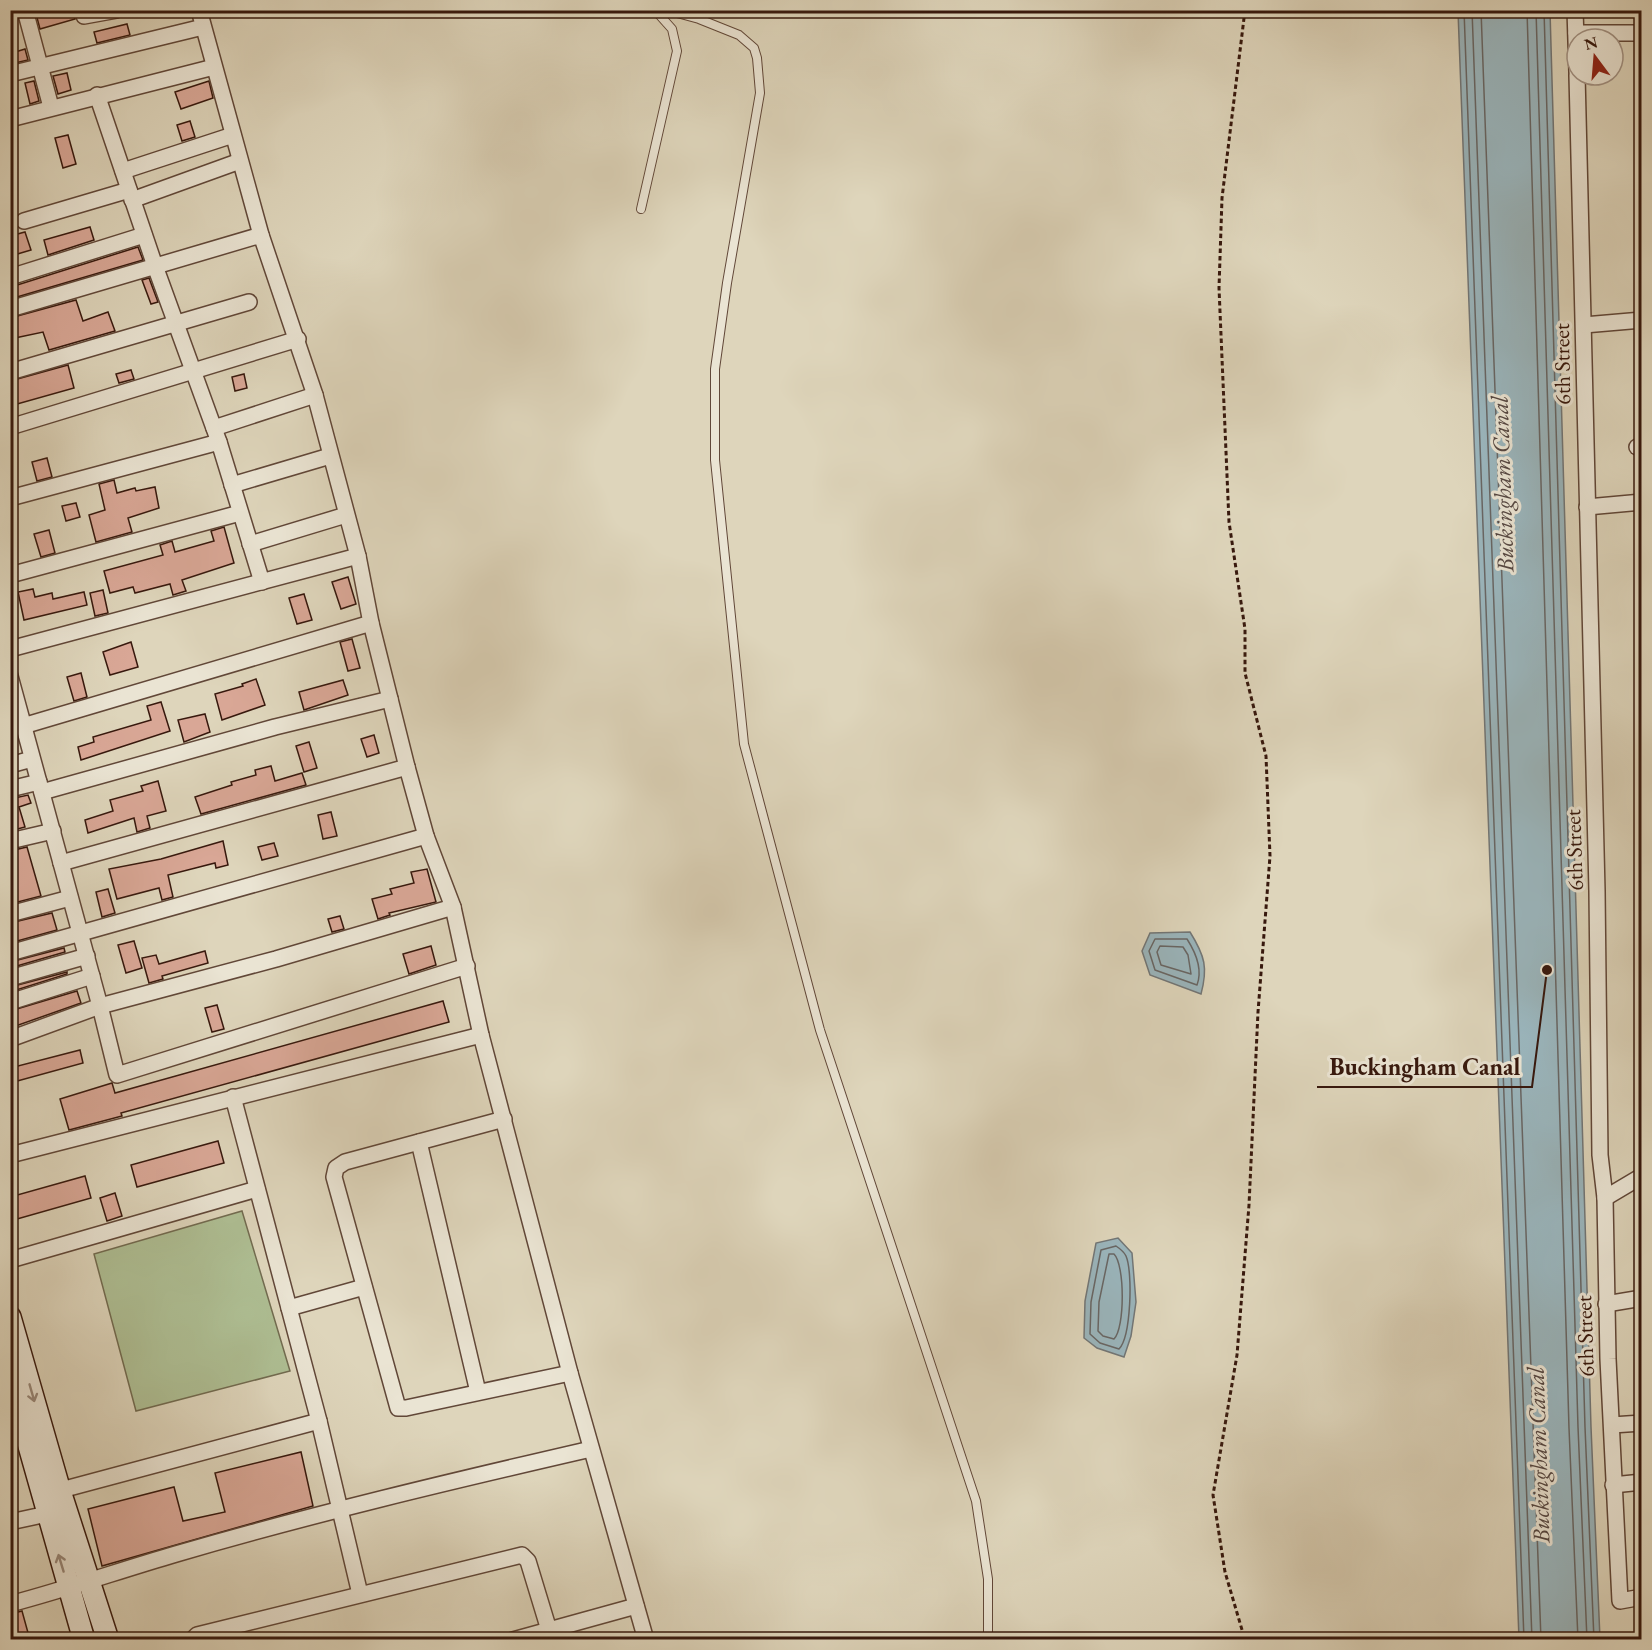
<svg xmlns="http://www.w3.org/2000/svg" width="1652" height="1650" viewBox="0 0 1652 1650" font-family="'EB Garamond',serif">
	<rect width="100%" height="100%" fill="#ded5bb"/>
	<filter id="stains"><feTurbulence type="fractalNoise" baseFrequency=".00333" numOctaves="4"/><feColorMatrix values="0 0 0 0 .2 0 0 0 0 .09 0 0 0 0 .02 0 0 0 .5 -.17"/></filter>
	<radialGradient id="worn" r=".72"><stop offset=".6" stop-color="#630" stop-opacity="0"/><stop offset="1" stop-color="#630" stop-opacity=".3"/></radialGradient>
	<path fill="#aebe93" stroke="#726b50" stroke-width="1.5" d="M242,1211L290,1371L136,1411L94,1254Z"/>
	<g fill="#9ab5bc" stroke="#727676" stroke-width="1.5">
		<path d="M1458,11H1550L1591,1427L1600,1639H1519Z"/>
		<path d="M1190,932C1205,956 1208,968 1201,994L1150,975L1142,951L1150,933Z"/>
		<path d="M1118,1238L1132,1253L1136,1302L1131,1336L1124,1357L1097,1348L1084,1338L1085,1301L1096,1243Z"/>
	</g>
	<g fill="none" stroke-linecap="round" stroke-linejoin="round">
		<g stroke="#686664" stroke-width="1.5">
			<path d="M1464,10L1524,1640"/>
			<path d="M1472,10L1532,1640"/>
			<path d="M1481,10L1541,1640"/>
			<path d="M1527,10L1569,1428L1578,1640"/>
			<path d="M1536,10L1578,1427L1587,1640"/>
			<path d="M1544,10L1585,1427L1594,1640"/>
			<path d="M1155,939H1187C1196,953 1203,969 1197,985L1155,970L1149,951Z"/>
			<path d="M1160,946L1183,947L1188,955L1191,974L1161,965L1157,952Z"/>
			<path d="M1116,1246C1119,1248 1124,1252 1126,1256C1133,1272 1131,1337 1119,1349L1100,1343L1090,1334L1091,1302L1101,1250Z"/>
			<path d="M1109,1254H1114C1125,1265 1125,1328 1114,1339L1103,1336L1098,1331L1099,1302Z"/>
		</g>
	</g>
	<g fill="#d9a796" stroke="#37180d" stroke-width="1.5">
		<path d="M35,10H73L75,19L40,29Z"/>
		<path d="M127,24L130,35L97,43L94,32Z"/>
		<path d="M25,49L28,60L15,63L12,53Z"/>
		<path d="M67,73L71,90L58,94L53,76Z"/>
		<path d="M34,81L39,101L30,104L25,83Z"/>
		<path d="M209,81L213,98L181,109L175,92Z"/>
		<path d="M190,121L195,137L182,141L177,125Z"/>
		<path d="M68,135L76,164L63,168L55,138Z"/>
		<path d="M90,227L94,240L48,255L44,240Z"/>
		<path d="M25,232L31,250L14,255L10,236Z"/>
		<path d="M138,247L143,260L17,297L14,286Z"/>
		<path d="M149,278L158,302L151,304L142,280Z"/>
		<path d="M76,300L83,321L108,312L115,331L49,350L43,332L10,339V318Z"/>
		<path d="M68,365L74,388L10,406V381Z"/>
		<path d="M131,370L134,379L119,383L116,374Z"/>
		<path d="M244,374L247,388L235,391L232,377Z"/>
		<path d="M47,458L52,477L37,481L32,462Z"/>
		<path d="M114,480L117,493L135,488L136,491L155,487L159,508L128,518L132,532L96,542L89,515L105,510L99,484Z"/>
		<path d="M76,503L80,517L66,521L62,506Z"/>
		<path d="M224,527L234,563L182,580L186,591L173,595L170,584L135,593L133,587L110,593L104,571L163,555L160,545L172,541L175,552L214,541L211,531Z"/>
		<path d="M49,530L55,553L41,557L34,534Z"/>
		<path d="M348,577L356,604L341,609L332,582Z"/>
		<path d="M33,589L35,597L52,593L53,599L84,592L87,605L24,620L18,592Z"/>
		<path d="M103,590L108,613L95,616L90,593Z"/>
		<path d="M304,594L312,620L297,624L289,598Z"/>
		<path d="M352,639L360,668L348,671L340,642Z"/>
		<path d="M131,642L138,667L110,675L103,652Z"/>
		<path d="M81,673L87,697L74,701L67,677Z"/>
		<path d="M256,679L265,705L222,720L215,694L243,686L242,684Z"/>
		<path d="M343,680L348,695L304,710L299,692Z"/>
		<path d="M161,702L170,731L81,760L78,747L94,742L93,737L151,720L147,706Z"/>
		<path d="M205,714L210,732L184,742L178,720Z"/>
		<path d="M374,735L379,753L367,757L361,739Z"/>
		<path d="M309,742L317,768L304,772L296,746Z"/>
		<path d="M271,766L275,781L302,773L306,785L201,814L195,797L232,785L231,782L256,775L255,770Z"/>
		<path d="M158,781L166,811L147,816L150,828L137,832L134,818L88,833L85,820L113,811L110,800L143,791L141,786Z"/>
		<path d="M28,795L31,803L19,807L25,827L10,831V799Z"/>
		<path d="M331,812L337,836L323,839L318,815Z"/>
		<path d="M223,841L228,865L216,868L215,863L168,875L173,897L162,900L159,888L117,899L109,869L161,859Z"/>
		<path d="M274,843L278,856L262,860L258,847Z"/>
		<path d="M27,847L41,896L10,904V851Z"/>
		<path d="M427,869L436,902L389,913L390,915L378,919L372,899L392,894L390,889L414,883L411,872Z"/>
		<path d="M108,889L115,913L102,917L96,892Z"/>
		<path d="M52,913L57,930L10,943V923Z"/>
		<path d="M340,916L344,929L332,932L328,919Z"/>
		<path d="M134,941L142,968L126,973L118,945Z"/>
		<path d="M431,946L436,965L409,974L403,954Z"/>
		<path d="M64,948L65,952L10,968V962Z"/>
		<path d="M205,951L208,963L162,976L163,979L149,983L142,958L156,955L159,964Z"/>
		<path d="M67,972V974L10,992V987Z"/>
		<path d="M77,991L81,1003L10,1028V1011Z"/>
		<path d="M443,1001L449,1022L121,1113L122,1116L69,1130L60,1099L112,1083L115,1093Z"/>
		<path d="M217,1005L224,1029L212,1032L205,1008Z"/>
		<path d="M80,1050L83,1063L10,1083V1068Z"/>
		<path d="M218,1141L224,1163L137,1187L131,1165Z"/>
		<path d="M85,1176L91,1198L10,1221V1197Z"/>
		<path d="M115,1193L122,1216L107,1221L100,1198Z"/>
		<path d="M301,1452L313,1506L102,1566L88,1509L174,1487L183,1521L225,1512L215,1473Z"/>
		<path d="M22,1611L30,1640H10V1614Z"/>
	</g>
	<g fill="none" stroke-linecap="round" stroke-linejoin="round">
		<defs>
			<g id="lane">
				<path d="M666,10L699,19L739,35L754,48L757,58L760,93L727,283L715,369V460L744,744L820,1030L976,1501L988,1579V1640"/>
				<path d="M641,209L677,51L672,29L655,10"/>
			</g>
			<g id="street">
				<path d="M25,10L51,107"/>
				<path d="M82,10L84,16L117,10"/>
				<path d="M199,10L261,235L315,395L358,556L371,623L407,767L426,836L453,907L481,1035L570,1373L646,1640"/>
				<path d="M1575,10L1577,72"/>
				<path d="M1576,33H1642"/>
				<path d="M10,74L203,27"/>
				<path d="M1577,75L1597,891L1600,1155L1605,1198L1608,1359L1620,1601L1642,1597"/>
				<path d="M97,95L155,266L219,442L262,582"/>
				<path d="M10,119L214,67"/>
				<path d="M123,171L233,135"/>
				<path d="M132,200L240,161"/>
				<path d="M24,221L129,190"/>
				<path d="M10,277L144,235"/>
				<path d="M10,309L261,235"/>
				<path d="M1584,325L1642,320"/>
				<path d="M10,372L249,302"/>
				<path d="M10,427L298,339"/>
				<path d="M214,428L315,395"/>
				<path d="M1637,447H1642"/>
				<path d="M232,485L330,456"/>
				<path d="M10,498L219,442"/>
				<path d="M1587,507L1642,502"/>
				<path d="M250,544L346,515"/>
				<path d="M10,575L240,513"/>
				<path d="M10,649L358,556"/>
				<path d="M10,676L100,1006L117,1075L467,966"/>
				<path d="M23,726L371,623"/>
				<path d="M10,765L32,759"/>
				<path d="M10,789L39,782"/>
				<path d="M42,792L275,727L390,699"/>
				<path d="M10,841L53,831"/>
				<path d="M61,863L407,767"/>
				<path d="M10,914L70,898"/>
				<path d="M10,953L426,836"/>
				<path d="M10,978L87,956"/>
				<path d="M10,1002L92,976"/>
				<path d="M10,1039L100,1006L276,959L453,907"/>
				<path d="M233,1097L319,1421L360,1594"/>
				<path d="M504,1119L345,1162L336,1168L334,1177L398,1408H406L570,1373"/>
				<path d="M419,1142L478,1392"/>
				<path d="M10,1155L481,1035"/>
				<path d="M1605,1198L1642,1176"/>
				<path d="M10,1260L257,1189"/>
				<path d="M1606,1304L1642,1298"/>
				<path d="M289,1308L364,1287"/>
				<path d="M1612,1425L1642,1423"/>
				<path d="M1613,1485L1642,1482"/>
				<path d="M50,1493L319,1421"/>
				<path d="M10,1522L47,1514"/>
				<path d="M10,1604C67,1589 121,1570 176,1554C313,1514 452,1481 591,1449"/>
				<path d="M192,1640L197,1635L522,1555L528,1561L552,1640"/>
				<path d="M513,1640L636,1606"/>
			</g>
			<g id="secondary">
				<path d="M10,1317L60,1491L108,1640"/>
				<path d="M10,1379L84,1640"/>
			</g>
		</defs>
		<use href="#lane" stroke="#614738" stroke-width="10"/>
		<use href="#street" stroke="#614738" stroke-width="18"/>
		<use href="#secondary" stroke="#37180d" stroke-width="24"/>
		<path stroke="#37180d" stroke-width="3" stroke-dasharray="4.5 3" stroke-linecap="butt" d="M1245,10L1222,198L1219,288L1229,522L1245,629V673L1266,756L1270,856L1258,1012L1249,1205L1237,1355L1213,1495L1225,1572L1245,1640"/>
		<use href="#lane" stroke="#eae4d3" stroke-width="8"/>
		<use href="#street" stroke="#eae4d3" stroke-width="15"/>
		<use href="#secondary" stroke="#eae4d3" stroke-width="21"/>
	</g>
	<defs><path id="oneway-shaft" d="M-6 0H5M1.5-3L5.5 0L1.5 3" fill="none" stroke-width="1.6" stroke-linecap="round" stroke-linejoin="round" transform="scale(1.5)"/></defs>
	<g stroke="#99887a">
		<use href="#oneway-shaft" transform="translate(32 1393) rotate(74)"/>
		<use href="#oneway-shaft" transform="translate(61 1563) rotate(-107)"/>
	</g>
	<g text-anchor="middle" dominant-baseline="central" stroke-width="6" stroke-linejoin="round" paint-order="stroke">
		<g font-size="22" fill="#37180d" stroke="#eae4d3">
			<text transform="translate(1562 364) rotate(-91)">6th Street</text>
			<text transform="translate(1574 850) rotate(-92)">6th Street</text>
			<text transform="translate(1585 1336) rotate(-92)">6th Street</text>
		</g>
		<g font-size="24" font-style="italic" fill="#554742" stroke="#eae4d3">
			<text transform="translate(1502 484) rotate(-92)">Buckingham Canal</text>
			<text transform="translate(1538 1455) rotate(-92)">Buckingham Canal</text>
		</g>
	</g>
	<path fill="none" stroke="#37180d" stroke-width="2" d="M1547 970L1532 1087H1317"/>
	<circle fill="#37180d" stroke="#eae4d3" stroke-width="2" cx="1547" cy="970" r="6"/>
	<g font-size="24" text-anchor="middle" font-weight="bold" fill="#37180d" stroke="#eae4d3" stroke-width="6" stroke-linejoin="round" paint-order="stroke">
		<text x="1425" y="1075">Buckingham Canal</text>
	</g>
	<rect width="1652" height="1650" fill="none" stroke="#ded5bb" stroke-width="36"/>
	<rect x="12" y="12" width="1628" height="1626" fill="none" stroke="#37180d" stroke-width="3"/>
	<rect x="18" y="18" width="1616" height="1614" fill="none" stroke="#37180d" stroke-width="1.5"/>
	<g transform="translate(1595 57) rotate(344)"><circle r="28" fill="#eae4d3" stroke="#a29284" stroke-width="1.5"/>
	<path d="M0-4.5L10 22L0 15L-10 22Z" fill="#8f2418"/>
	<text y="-9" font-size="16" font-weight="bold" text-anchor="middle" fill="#37180d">N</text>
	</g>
	<rect width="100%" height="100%" filter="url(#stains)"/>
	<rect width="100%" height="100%" fill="url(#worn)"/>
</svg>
